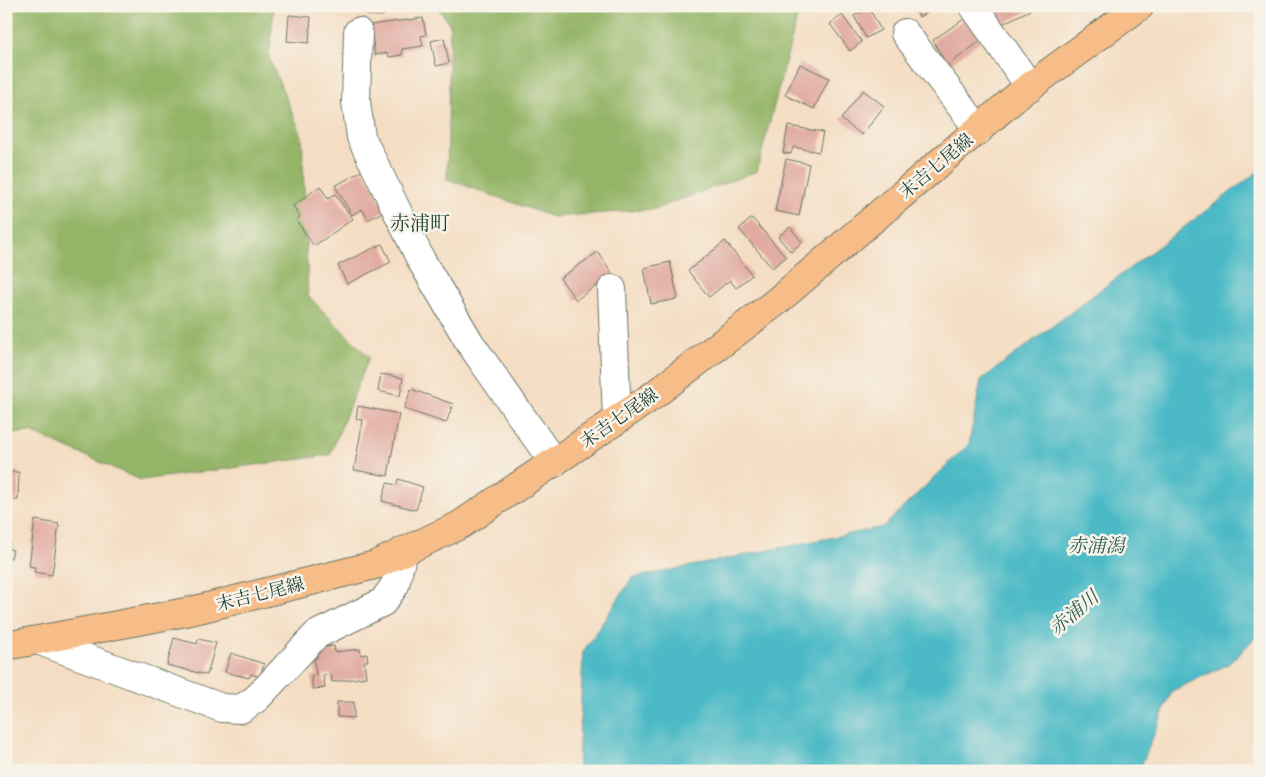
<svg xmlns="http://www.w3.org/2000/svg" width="1266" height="777" viewBox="0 0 1266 777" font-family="Alegreya,'Noto Serif JP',serif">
	<rect width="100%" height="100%" fill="#f7f3e8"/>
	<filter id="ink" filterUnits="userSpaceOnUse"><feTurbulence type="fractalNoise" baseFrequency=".02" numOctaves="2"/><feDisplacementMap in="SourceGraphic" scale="10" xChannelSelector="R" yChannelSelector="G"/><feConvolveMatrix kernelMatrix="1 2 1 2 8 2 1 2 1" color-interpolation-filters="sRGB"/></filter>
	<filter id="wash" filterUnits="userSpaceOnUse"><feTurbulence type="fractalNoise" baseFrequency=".0096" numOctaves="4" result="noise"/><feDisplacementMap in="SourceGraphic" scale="20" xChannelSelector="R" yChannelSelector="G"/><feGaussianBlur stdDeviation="1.12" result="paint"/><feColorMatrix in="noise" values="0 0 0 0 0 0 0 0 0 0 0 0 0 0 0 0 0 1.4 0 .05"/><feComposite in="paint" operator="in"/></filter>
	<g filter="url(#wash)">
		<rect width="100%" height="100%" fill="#f4ddc2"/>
		<g fill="#94b568" stroke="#5a794e">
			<path d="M6,6H274L269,58L302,136L308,296L369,357L330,455L141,480L31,432L6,434Z"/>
			<path d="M437,6H800L757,171L655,209L553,217L447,179L450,25Z"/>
		</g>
		<path fill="#4cbac6" stroke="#367c7d" d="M1260,170V633L1229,664L1172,691L1139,771H578L583,652L632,578L883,527L969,444L981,380Z"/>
		<g id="blocks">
			<g fill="#e1aba1">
				<path d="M368,6H384L383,16L367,15Z"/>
				<path d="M913,6H933L934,9L919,17Z"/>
				<path d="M990,6H1038L1000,25Z"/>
				<path d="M869,8L881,30L866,38L854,16Z"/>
				<path d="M289,15L311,17L309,43L287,41Z"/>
				<path d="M842,15L862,42L850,51L830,24Z"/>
				<path d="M967,17L983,39L947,66L933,40Z"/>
				<path d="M423,18L426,35L421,36L423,46L402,49V55L389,57L388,53L375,55L370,25Z"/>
				<path d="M444,38L449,63L436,66L431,41Z"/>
				<path d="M800,64L829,78L814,109L785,95Z"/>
				<path d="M863,90L884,106L862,135L841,119Z"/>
				<path d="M788,126L823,132L819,152L793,147L791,154L783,153Z"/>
				<path d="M786,159L809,164L799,216L775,211Z"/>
				<path d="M363,170L386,210L368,220L362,209L352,215L335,186Z"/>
				<path d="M320,186L328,199L335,194L353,219L314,246L296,220L300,217L293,206Z"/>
				<path d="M752,218L786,257L772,268L739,229Z"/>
				<path d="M790,227L802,242L791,252L778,237Z"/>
				<path d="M725,241L752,275L736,288L730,280L709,297L688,271Z"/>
				<path d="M382,244L391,262L347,284L338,265Z"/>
				<path d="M598,252L613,274L576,300L560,278Z"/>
				<path d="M670,262L678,299L651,304L644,268Z"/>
				<path d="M381,374L403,378L400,396L378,391Z"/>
				<path d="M411,389L453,404L446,423L404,409Z"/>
				<path d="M358,406L399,414L388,476L354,470L363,420L356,419Z"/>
				<path d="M6,472H19L18,500H6Z"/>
				<path d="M398,479L423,487L416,510L382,501L387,483L397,485Z"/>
				<path d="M35,520L59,524L52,575L34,572L35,567L29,566Z"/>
				<path d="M6,529L12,530L9,549L13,550L11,558L6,557Z"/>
				<path d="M174,638L197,644L198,639L216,643L207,675L167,665Z"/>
				<path d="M334,646L335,652L360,649L361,655L367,654L368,661H364L366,677L332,682L331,674L323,675L325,688L313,689L311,676L316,675L314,659L317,658L316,648Z"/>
				<path d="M231,653L264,664L260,677L251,674L249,678L225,672Z"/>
				<path d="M337,702H354V718L337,717Z"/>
			</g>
		</g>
	</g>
	<g filter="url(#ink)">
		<use href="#blocks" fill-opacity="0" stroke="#6a7566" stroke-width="1"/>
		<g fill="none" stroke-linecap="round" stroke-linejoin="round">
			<defs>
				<g id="minor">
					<path d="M974,7L1030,87"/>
					<path d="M358,32L356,102L361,137L421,260L470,343L554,463"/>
					<path d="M905,33L979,130"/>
					<path d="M612,289L617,420"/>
					<path d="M40,641L222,708L241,709L257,698L316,635L383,602L395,585L403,551"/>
				</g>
				<path id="major" d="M6,646L191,611L375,565L460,525L651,397L776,302L1021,93L1140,6"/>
			</defs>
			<use href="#minor" stroke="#6a7566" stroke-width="30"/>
			<use href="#major" stroke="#6a7566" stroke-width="30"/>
			<use href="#minor" stroke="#fff" stroke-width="28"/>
			<use href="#major" stroke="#f7bd88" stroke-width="28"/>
		</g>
	</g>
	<g text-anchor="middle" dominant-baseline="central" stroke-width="5" stroke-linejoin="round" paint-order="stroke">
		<g font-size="18" fill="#1f3d34" stroke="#f7f3e8">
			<text transform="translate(936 166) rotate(-40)">末吉七尾線</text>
			<text transform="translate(619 418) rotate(-35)">末吉七尾線</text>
			<text transform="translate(260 594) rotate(-14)">末吉七尾線</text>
		</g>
		<g font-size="19" font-style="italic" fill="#2a5c58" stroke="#f7f3e8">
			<text x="1096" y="546">赤浦潟</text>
			<text transform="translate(1074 613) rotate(-40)">赤浦川</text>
		</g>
		<g font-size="20" fill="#1f3d34" stroke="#f7f3e8">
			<text x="420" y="223">赤浦町</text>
		</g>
	</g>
	<rect width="1266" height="777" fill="none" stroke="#f7f3e8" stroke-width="25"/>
</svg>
